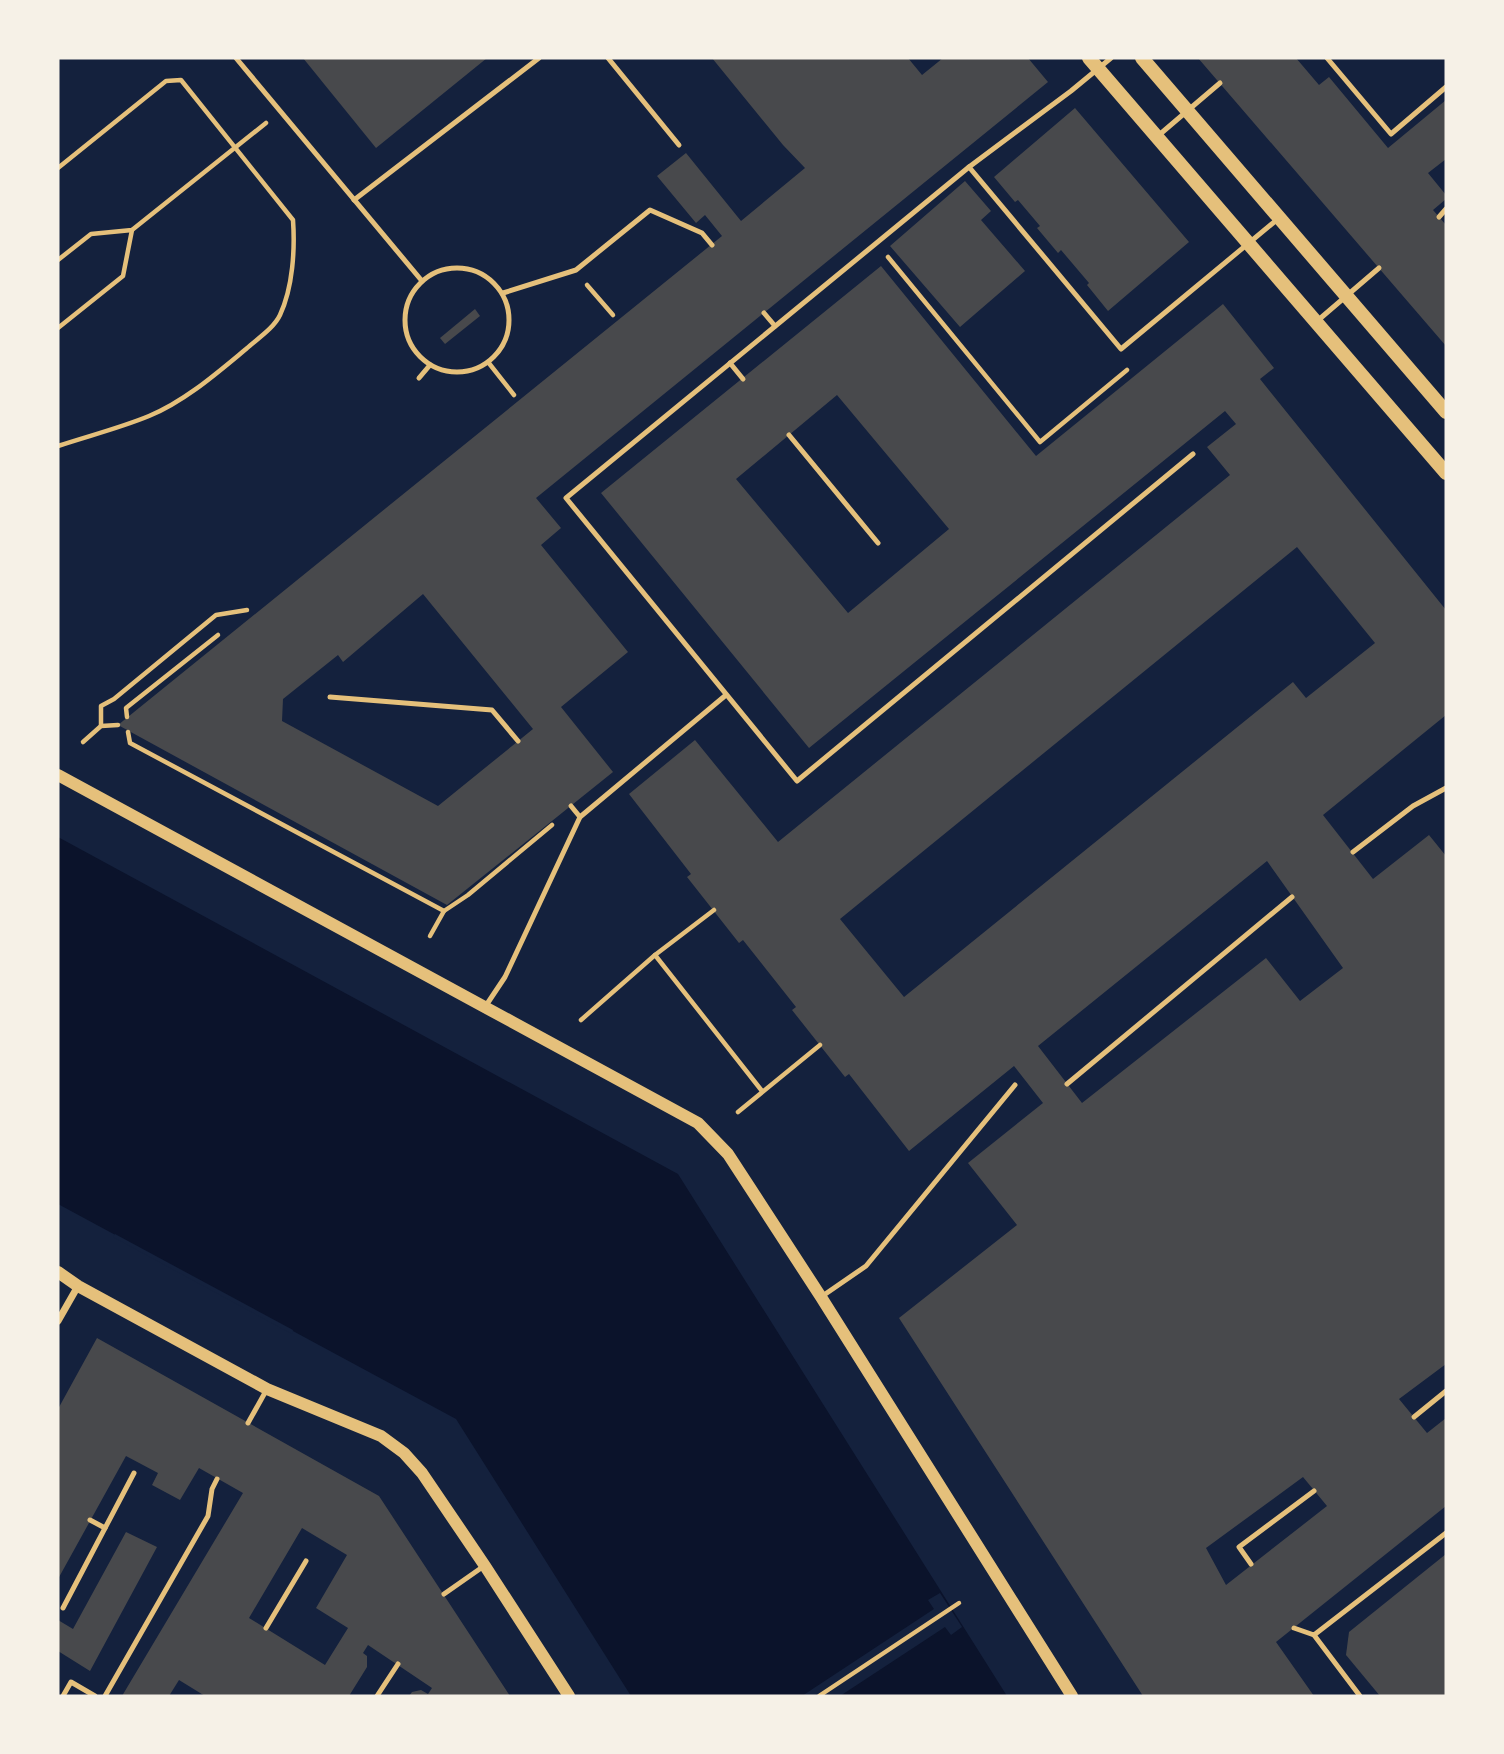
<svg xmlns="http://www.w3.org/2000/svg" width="1504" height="1754" viewBox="0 0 1504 1754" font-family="'Libre Baskerville',serif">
	<rect width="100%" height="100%" fill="#14213d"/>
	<path fill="#0b132b" d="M58,837L678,1174L1007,1696H631L456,1419L58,1204Z"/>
	<g fill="#14213d">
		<path d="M115,1234L293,1330L292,1334L113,1237Z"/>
		<path d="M940,1593L962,1627L951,1635L945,1627L840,1696H802L934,1609L928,1600Z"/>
	</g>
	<g fill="#48494c" fill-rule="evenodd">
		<path d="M303,58H487L376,148Z"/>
		<path d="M712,58H908L922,75L943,58H1028L1048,82L536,498L561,528L541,545L628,652L561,707L613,772L447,905L118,725L722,236L705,215L696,223L657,176L686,153L741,221L805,168L783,145ZM423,594L533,729L438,806L282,721L283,699L338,655L343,662Z"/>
		<path d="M1198,58H1296L1319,85L1329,77L1388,148L1446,100V159L1428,173L1446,195V199L1433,210L1446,225V346Z"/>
		<path d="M1075,108L1189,242L1108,311L1087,285L1089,283L1061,250L1058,253L1037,228L1040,226L1018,200L1015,202L994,177Z"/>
		<path d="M965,181L991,211L981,220L1025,271L960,327L890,246Z"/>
		<path d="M881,266L1036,456L1223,304L1274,368L1260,379L1446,610V715L1323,815L1373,879L1429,835L1446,856V1364L1399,1399L1427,1433L1446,1418V1506L1276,1642L1314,1696H1143L899,1318L1017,1225L968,1163L1043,1103L1014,1066L909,1151L849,1074L845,1077L792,1010L796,1007L743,940L739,943L687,877L691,874L629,794L695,740L778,842L1230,475L1207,447L1236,424L1225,411L809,748L601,493ZM837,395L949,529L848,613L736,479ZM1297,547L1375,643L1306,698L1293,682L904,997L840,919ZM1267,861L1343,968L1300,1001L1266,958L1082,1103L1038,1046ZM1303,1477L1327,1506L1226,1585L1206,1548Z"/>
		<path d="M475,309L480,316L445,344L440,338Z"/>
		<path d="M97,1338L379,1496L510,1696H409L412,1692L421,1690L428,1694L432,1688L368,1645L363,1653L367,1656V1667L349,1696H205L179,1680L169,1696H122L243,1493L199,1468L180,1500L152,1485L158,1473L126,1456L58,1579V1409ZM302,1528L347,1555L316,1608L348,1628L325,1665L249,1618Z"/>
		<path d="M126,1532L157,1547L90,1671L58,1651V1620L73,1629Z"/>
		<path d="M1446,1554V1696H1380L1346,1655L1349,1632Z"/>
	</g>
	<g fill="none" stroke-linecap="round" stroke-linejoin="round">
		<g stroke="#e5c07b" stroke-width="4.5">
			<path d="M58,168L166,81L181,80L293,220C295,249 293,287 280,315C274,328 257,339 246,349C217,373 185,401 149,416C120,428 88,436 58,446"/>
			<path d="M888,257L1040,442L1127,370"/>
			<path d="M58,260L91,234L132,230L266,123"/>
			<path d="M587,285L613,315"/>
			<path d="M58,328L123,276L132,230"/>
			<path d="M488,362L514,395"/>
			<path d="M127,717L126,708L218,635"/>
			<path d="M101,726V706L114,699L216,615L247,610"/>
			<path d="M128,732L130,743L444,911L468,895L552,825"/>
			<path d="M83,742L101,726L118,725"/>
			<path d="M430,936L444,911"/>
			<path d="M655,955L762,1091"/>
			<path d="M581,1020L655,955L714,910"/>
			<path d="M738,1112L820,1045"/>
			<path d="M819,1696L959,1603"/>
		</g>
		<g stroke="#e5c07b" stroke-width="5">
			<path d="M236,58L422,281"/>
			<path d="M608,58L679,145"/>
			<path d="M1111,58L1071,91L969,167L566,498L797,781L1193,454"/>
			<path d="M1327,58L1391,134L1446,87"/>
			<path d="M1159,135L1220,83"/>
			<path d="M969,167L1121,349L1279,218"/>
			<path d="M354,200L539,58"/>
			<path d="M1439,217L1446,209"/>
			<circle cx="457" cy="320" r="52"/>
			<path d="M503,293L576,270L650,210L702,233L712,245"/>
			<path d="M764,313L775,326"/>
			<path d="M1316,322L1379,268"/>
			<path d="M730,363L743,379"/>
			<path d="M419,378L430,365"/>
			<path d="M789,435L878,543"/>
			<path d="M330,697L492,710L518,741"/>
			<path d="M571,806L580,817"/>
			<path d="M1353,852L1413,806L1446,788"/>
			<path d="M485,1007L505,977L580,817L726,695"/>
			<path d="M1067,1084L1292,897"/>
			<path d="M821,1297L866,1266L1015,1085"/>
			<path d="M1414,1417L1446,1391"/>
			<path d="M248,1423L267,1389"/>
			<path d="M90,1520L105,1528"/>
			<path d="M1251,1564L1239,1547L1314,1491"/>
			<path d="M444,1594L484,1566"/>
			<path d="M63,1608L134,1473"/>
			<path d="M266,1628L306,1561"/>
			<path d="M1294,1628L1314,1635L1446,1533"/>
			<path d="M1314,1635L1360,1696"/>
			<path d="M63,1696L71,1682L95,1696"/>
			<path d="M105,1696L208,1516L212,1489L217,1479"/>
			<path d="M377,1696L398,1664"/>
		</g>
		<path stroke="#e5c07b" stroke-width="7" d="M58,1321L78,1286"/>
		<g stroke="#e5c07b" stroke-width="12">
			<path d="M58,775L698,1123L728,1154L821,1297L1072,1696"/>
			<path d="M58,1272L78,1286L267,1389L381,1436L404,1453L422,1473L485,1566L569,1696"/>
		</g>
		<g stroke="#e5c07b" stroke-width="14">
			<path d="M1089,58L1446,473"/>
			<path d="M1142,58L1446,412"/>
		</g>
	</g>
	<rect width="1504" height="1754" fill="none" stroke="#f6f1e7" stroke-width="119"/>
</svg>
